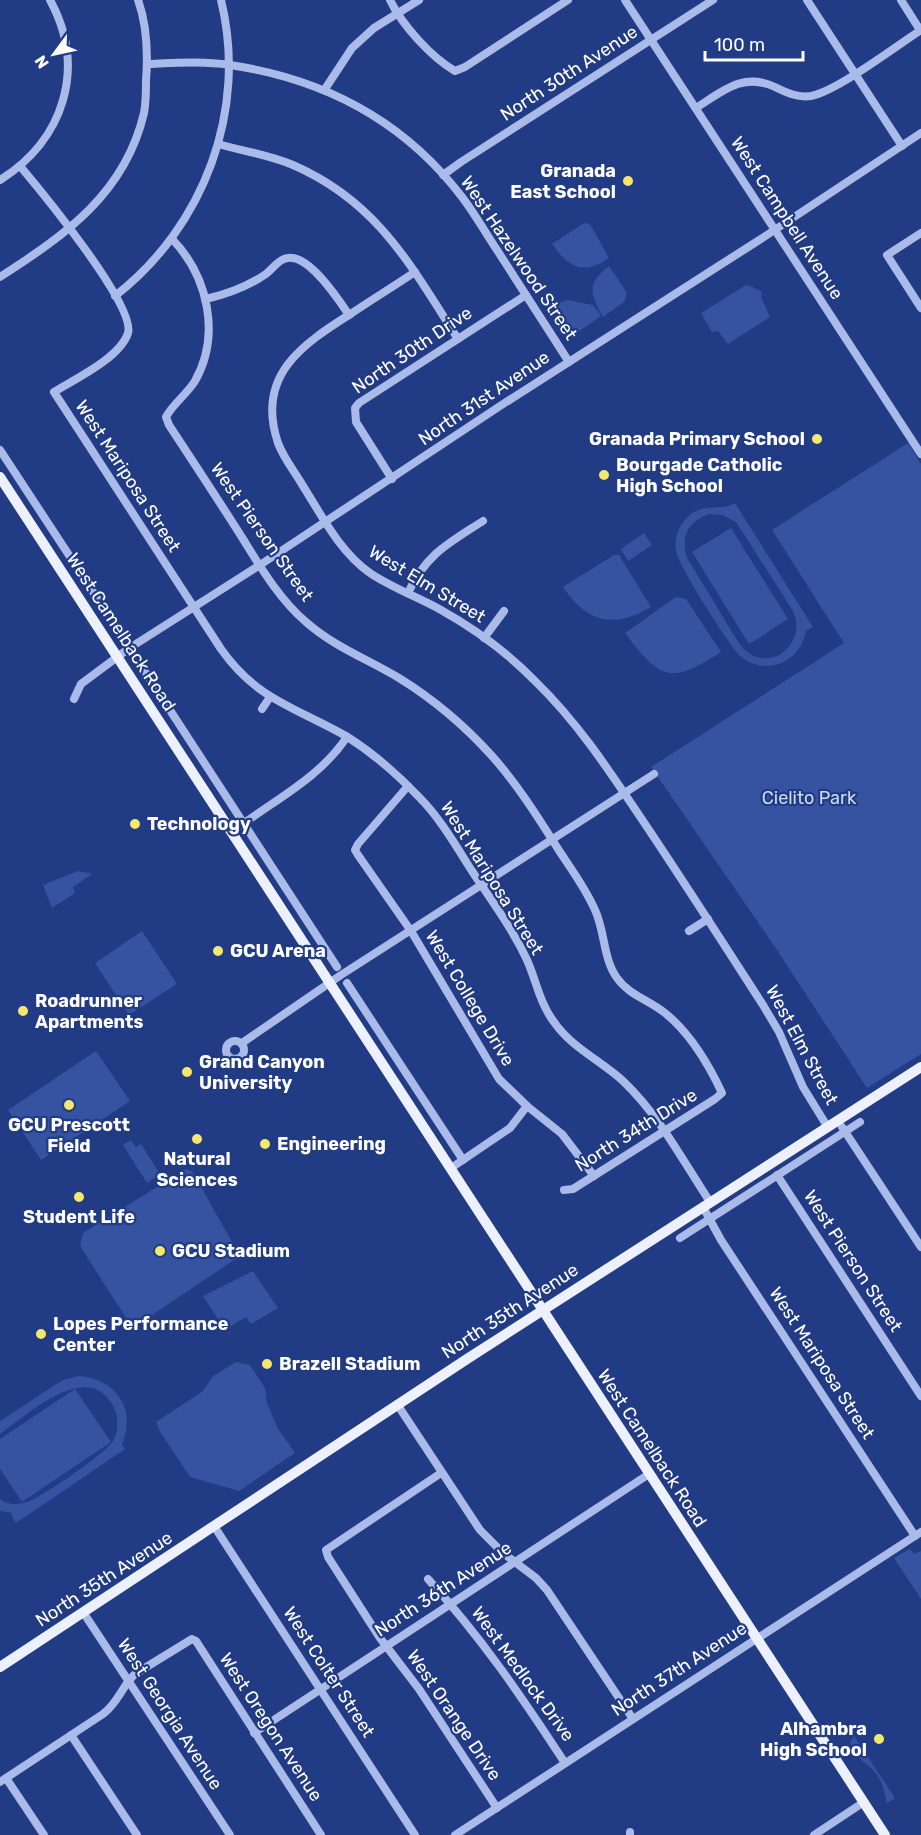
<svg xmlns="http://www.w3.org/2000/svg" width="921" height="1835" viewBox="0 0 921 1835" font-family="Rubik,sans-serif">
	<rect width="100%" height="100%" fill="#213b84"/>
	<g fill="#3553a1" fill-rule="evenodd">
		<path d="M584,223L590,224L609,258C583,276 568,267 552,244Z"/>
		<path d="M609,266L627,293L624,302L603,317C590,293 586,284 609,266Z"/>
		<path d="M746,285L753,287L762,292L761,297L770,317L728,344L718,331L712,332L701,313Z"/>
		<path d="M567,300L593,305L601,316L578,332L572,330L556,304Z"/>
		<path d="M908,443L921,464V1054L867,1088L777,950L651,767L844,643L772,530Z"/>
		<path d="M735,503L813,627L806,631C800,664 764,677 739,655C727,642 678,565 676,551C674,536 680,523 691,514C707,502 722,512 735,503ZM710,514L722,515L736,522L793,611C808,643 770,675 744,649C737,642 732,631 726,622C713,600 700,579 687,558C680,537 689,520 710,514Z"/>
		<path d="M731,528L788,619L749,644L692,552Z"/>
		<path d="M644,533L652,545L628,561L621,549Z"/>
		<path d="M614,555H619L651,607C614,629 587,623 563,587Z"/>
		<path d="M676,597L686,599L721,652C671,685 660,680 625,633Z"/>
		<path d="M78,871L92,874L73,887L75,893L52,908L43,885Z"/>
		<path d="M142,931L177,984L129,1015L95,963Z"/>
		<path d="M96,1051L130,1101L41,1160L8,1110Z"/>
		<path d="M131,1140L136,1147L141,1144L160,1174L147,1183L123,1145Z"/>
		<path d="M186,1169L192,1171L240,1256L145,1320L130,1324L80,1246L83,1233Z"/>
		<path d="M253,1271L278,1308L251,1324L246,1317L225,1330L203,1296Z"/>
		<path d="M236,1362L250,1365L265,1388L267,1403L277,1427L295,1453L239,1491L190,1477L159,1430L156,1422L203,1391L213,1376Z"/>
		<path d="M79,1376C116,1379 137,1409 122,1444L125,1449L16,1523L11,1515L12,1513L0,1511V1499C8,1505 17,1505 27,1502C41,1498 106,1453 113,1441C119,1431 119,1417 113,1406C88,1358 27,1415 0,1434V1421L63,1380Z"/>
		<path d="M75,1389L111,1442L22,1502L0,1469V1439Z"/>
		<path d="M910,1549L914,1554L921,1551V1599L894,1558Z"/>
		<path d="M854,1736L895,1798L887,1803C884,1791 883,1782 875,1772C866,1761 853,1758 850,1742Z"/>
	</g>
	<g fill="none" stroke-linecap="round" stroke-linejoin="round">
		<g stroke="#aabbe9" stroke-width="8">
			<path d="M390,0C402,25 431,57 455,71L465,67L568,0"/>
			<path d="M625,0L921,454"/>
			<path d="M807,0L902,146"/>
			<path d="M901,0L920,30"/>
			<path d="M148,64C175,63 202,61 230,65C324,79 404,121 462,197C475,214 485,232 497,250C521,287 545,325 569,362"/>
			<path d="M325,89L352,48L374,28L419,0"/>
			<path d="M696,108C723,91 743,72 775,87C787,93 798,98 811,96C837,91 896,46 921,30"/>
			<path d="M218,144C243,151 269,155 293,165C378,202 411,266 458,339"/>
			<path d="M20,166C41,191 136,306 128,333C120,358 75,379 54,392L221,649C257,700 295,707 346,736C373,753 397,774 419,797C440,818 456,846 472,871C491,900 512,928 527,960C536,980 540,1004 554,1022C572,1048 600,1060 623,1081C659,1115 683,1161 710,1202"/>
			<path d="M443,175L461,162L713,0"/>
			<path d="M0,180C64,140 87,68 50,0"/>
			<path d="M921,233L887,255L921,308"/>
			<path d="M172,239C208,276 221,335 195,381C187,394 172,405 166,417L169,425C194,463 219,501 243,539C261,568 280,600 306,622C333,646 367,659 399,678C433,699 465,726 492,756C518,785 539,819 560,852C572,870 586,889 595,910C605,931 603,959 617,978C629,995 649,1000 665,1013C691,1034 708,1063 722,1093L715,1099L573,1189L564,1190"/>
			<path d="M415,272C394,286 373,299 352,313C303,344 255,375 278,443C284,459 295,472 303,486C322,516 340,552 370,573C392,588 418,597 441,610C475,629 509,654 536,682C579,724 610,772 643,821C684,882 723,943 763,1005L779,1032L803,1087L827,1126"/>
			<path d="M0,277C65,235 125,194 144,113C146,103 146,92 146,81C148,55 147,25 138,0"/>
			<path d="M115,296C204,227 248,110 221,0"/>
			<path d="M206,299C228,294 247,287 266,274C272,269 278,261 284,259C306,249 339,300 349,315"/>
			<path d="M0,450L122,636"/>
			<path d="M392,479L356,422L355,408L359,403L526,295"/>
			<path d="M408,593C426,554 449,543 483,521"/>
			<path d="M484,638L504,611"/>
			<path d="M140,664L337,967"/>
			<path d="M74,699L81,684L128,649L260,565L500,406L767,235L921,133"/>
			<path d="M262,709L270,697"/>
			<path d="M408,786L358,844L355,850L358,855L411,931L499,1079L527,1106L562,1134L594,1176"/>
			<path d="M232,832C272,801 318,780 347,737"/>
			<path d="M689,931L708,919"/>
			<path d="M347,983L463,1160"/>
			<circle cx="235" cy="1050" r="9"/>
			<path d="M242,1043L341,975L654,774"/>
			<path d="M842,1127L921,1247"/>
			<path d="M451,1168L510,1128L527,1106"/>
			<path d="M777,1175L921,1396"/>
			<path d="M703,1207L721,1240L915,1536"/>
			<path d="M680,1238L860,1122"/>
			<path d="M397,1404L480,1530L503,1553L536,1578L547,1590L633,1719"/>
			<path d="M441,1473L326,1550L328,1557L380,1638L419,1689L497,1808"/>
			<path d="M214,1526L415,1835"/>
			<path d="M428,1579C481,1637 522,1697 565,1763"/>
			<path d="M83,1612L230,1835"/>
			<path d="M254,1733L649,1474"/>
			<path d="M71,1735L137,1835"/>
			<path d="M6,1778L44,1835"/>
			<path d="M0,1782L103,1714C118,1703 122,1686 135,1674L192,1639L196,1641L321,1835"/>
			<path d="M630,1832V1835"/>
			<path d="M455,1835L921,1532"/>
			<path d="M814,1835L864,1802"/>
		</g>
		<g stroke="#edf0fe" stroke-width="10">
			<path d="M0,477L885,1835"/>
			<path d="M0,1667L467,1359L921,1067"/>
		</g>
	</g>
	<g fill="#f5e66c" stroke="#213b84" stroke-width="2">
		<circle cx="628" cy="181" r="6"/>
		<circle cx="817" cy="439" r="6"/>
		<circle cx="604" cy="475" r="6"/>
		<circle cx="135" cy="824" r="6"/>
		<circle cx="218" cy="951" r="6"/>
		<circle cx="23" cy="1011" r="6"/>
		<circle cx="187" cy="1072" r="6"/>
		<circle cx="69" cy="1105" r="6"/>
		<circle cx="197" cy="1139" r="6"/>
		<circle cx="265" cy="1144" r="6"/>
		<circle cx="79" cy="1197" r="6"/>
		<circle cx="160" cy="1251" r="6"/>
		<circle cx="41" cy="1334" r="6"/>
		<circle cx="267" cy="1364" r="6"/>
		<circle cx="879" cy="1739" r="6"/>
	</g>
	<g text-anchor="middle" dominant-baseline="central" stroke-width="4.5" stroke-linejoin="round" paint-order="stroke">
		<g font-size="18" fill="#fff" stroke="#213b84">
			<text transform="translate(569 73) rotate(-33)">North 30th Avenue</text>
			<text transform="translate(787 218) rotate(57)">West Campbell Avenue</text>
			<text transform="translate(519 258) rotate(56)">West Hazelwood Street</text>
			<text transform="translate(412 350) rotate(-34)">North 30th Drive</text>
			<text transform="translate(484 398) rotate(-34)">North 31st Avenue</text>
			<text transform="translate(128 476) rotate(57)">West Mariposa Street</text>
			<text transform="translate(262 532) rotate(55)">West Pierson Street</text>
			<text transform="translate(427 584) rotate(31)">West Elm Street</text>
			<text transform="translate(121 632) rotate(57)">West Camelback Road</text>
			<text transform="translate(492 878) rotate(58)">West Mariposa Street</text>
			<text transform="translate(470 998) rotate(59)">West College Drive</text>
			<text transform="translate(802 1045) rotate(62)">West Elm Street</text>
			<text transform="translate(636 1130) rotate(-32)">North 34th Drive</text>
			<text transform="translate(853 1261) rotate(57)">West Pierson Street</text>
			<text transform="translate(510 1311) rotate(-33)">North 35th Avenue</text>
			<text transform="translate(822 1363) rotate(57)">West Mariposa Street</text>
			<text transform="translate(652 1448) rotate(57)">West Camelback Road</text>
			<text transform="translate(104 1579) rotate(-33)">North 35th Avenue</text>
			<text transform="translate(443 1589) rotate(-33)">North 36th Avenue</text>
			<text transform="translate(679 1669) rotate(-33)">North 37th Avenue</text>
			<text transform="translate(329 1672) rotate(57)">West Colter Street</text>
			<text transform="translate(523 1674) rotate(54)">West Medlock Drive</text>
			<text transform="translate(170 1714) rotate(57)">West Georgia Avenue</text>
			<text transform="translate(454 1715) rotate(56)">West Orange Drive</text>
			<text transform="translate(271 1727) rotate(57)">West Oregon Avenue</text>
		</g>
		<g font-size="18" font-weight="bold" fill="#fff" stroke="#213b84" text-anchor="start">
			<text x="616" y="171" text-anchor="end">Granada<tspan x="616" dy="21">East School</tspan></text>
			<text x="805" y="439" text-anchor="end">Granada Primary School</text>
			<text x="616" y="465">Bourgade Catholic<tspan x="616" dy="21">High School</tspan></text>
			<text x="147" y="824">Technology</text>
			<text x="230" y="951">GCU Arena</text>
			<text x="35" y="1001">Roadrunner<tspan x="35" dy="21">Apartments</tspan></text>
			<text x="199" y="1062">Grand Canyon<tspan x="199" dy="21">University</tspan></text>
			<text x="69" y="1125" text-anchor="middle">GCU Prescott<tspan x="69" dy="21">Field</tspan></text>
			<text x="277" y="1144">Engineering</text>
			<text x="197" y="1159" text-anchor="middle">Natural<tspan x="197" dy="21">Sciences</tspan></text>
			<text x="79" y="1217" text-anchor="middle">Student Life</text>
			<text x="172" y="1251">GCU Stadium</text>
			<text x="53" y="1324">Lopes Performance<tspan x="53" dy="21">Center</tspan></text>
			<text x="279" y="1364">Brazell Stadium</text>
			<text x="867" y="1729" text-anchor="end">Alhambra<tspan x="867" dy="21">High School</tspan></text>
		</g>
		<g font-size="18" fill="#ced9f7" stroke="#213b84">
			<text x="809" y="798">Cielito Park</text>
		</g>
	</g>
	<g transform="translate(54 54) rotate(237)" stroke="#213b84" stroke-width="4.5" paint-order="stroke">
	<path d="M0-4.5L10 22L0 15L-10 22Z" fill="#ffffff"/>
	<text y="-9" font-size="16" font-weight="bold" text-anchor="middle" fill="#ffffff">N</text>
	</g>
	<path d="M705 51v9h98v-9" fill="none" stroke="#ffffff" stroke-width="3"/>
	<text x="714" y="51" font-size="18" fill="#ffffff" stroke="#213b84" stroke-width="4.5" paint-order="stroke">100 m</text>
</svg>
